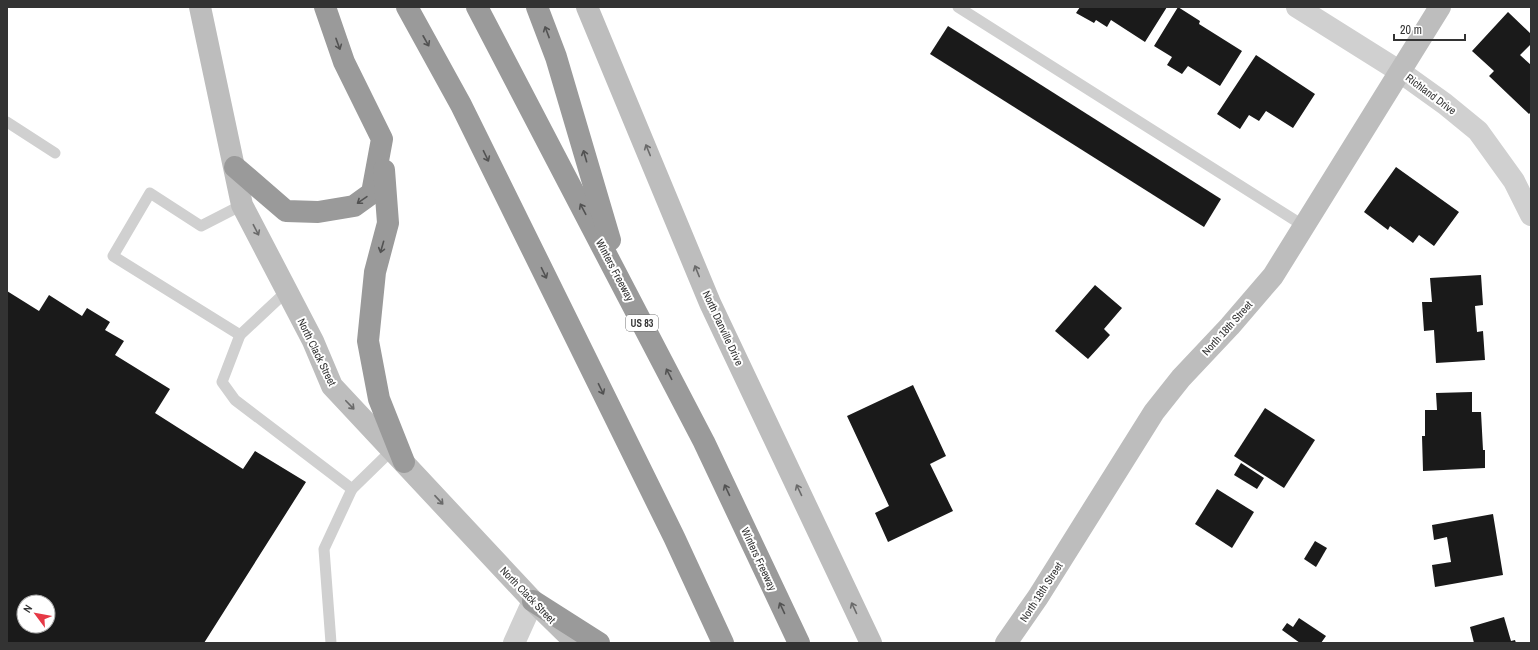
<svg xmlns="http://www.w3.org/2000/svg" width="1538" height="650" viewBox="0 0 1538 650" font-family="'Archivo Narrow',sans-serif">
	<rect width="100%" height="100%" fill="#fff"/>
	<g fill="#1a1a1a" fill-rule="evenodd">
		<path d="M1080,7H1167L1145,42L1111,20L1107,27L1096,20L1094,23L1076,13Z"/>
		<path d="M1178,7L1200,21L1199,24L1242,51L1220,86L1188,66L1182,74L1167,65L1172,57L1154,46Z"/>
		<path d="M1508,12L1531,34V44L1520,55L1531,65V112L1529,114L1489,76L1494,71L1472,51Z"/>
		<path d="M948,26L1221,199L1204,227L930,54Z"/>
		<path d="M1256,55L1315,94L1293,128L1266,111L1259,121L1249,115L1240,129L1217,114Z"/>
		<path d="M1396,167L1459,212L1434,246L1419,235L1413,243L1390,226L1388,230L1364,212Z"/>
		<path d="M1481,275L1483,305L1475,306L1477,332L1483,331L1485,360L1436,363L1434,330L1424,331L1422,302H1432L1430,278Z"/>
		<path d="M1095,285L1122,308L1104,329L1110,335L1088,359L1055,331Z"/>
		<path d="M7,291L39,311L49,295L82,316L87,308L110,322L105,330L124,341L115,355L170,389L155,413L243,469L255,451L306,482L204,643H7ZM24,602H48V626H24Z"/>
		<path d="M913,385L946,456L930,464L953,511L888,542L875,513L889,506L847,416Z"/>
		<path d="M1472,392V412H1481L1483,450H1485V468L1423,471L1422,436H1425V410H1437L1436,393Z"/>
		<path d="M1265,408L1315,440L1284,488L1234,456Z"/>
		<path d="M1241,463L1264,478L1257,489L1234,475Z"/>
		<path d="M1217,489L1254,512L1232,548L1195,524Z"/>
		<path d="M1493,514L1503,575L1435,587L1432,565L1451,562L1447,537L1434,540L1432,525Z"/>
		<path d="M1315,541L1327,548L1316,567L1304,559Z"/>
		<path d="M1504,617L1511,641L1515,640L1516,643H1474L1470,627Z"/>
		<path d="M1299,618L1326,636L1321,643H1300L1282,630L1287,623L1293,627Z"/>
	</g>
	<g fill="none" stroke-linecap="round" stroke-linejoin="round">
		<g stroke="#d0d0d0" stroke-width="11">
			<path d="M958,7L1304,226"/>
			<path d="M7,122L55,153"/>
			<path d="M242,205L201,226L150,193L113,256L240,335L287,291"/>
			<path d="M240,335L222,382L235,400L352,489L392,450"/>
			<path d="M331,643L324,549L352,489"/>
		</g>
		<g stroke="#d0d0d0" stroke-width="22">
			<path d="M1297,7L1399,71L1445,104L1478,131L1514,181L1531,215"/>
			<path d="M514,643L533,601"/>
		</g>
		<g stroke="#bdbdbd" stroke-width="22">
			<path d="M200,7L242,205L313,341L332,386L533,601L576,643"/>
			<path d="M587,7L710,303L871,643"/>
			<path d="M1006,643L1038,597L1154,412L1181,378L1230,326L1273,276L1440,7"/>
		</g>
		<g stroke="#9a9a9a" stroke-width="22">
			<path d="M407,7L461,105L674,537L723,643"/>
			<path d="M477,7L704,442L799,643"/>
			<path d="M537,7L556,57L610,240"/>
			<path d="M235,167L286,211L318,212L354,206L372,193L382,139L344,62L325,7"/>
			<path d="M384,170L388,223L375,272L368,341L379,399L404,462"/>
			<path d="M533,601L599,643"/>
		</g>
	</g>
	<defs><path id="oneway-shaft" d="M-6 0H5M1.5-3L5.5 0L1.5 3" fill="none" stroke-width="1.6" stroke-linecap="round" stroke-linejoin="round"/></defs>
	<g stroke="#525252">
		<use href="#oneway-shaft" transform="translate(547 32) rotate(-111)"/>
		<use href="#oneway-shaft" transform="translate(426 41) rotate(61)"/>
		<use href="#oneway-shaft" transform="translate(338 44) rotate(70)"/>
		<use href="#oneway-shaft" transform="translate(486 156) rotate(64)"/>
		<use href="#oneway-shaft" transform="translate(585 156) rotate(-106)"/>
		<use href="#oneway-shaft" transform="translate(362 200) rotate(145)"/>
		<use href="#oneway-shaft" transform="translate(583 209) rotate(-118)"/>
		<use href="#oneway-shaft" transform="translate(382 247) rotate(106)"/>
		<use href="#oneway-shaft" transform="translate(544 273) rotate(64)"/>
		<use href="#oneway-shaft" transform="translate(669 374) rotate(-117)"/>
		<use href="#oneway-shaft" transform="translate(601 389) rotate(64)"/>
		<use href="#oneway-shaft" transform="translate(727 490) rotate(-115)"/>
		<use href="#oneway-shaft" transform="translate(782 608) rotate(-115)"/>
	</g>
	<g stroke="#6a6a6a">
		<use href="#oneway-shaft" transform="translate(648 150) rotate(-112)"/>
		<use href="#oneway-shaft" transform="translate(256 230) rotate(63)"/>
		<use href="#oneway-shaft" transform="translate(697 271) rotate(-112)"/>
		<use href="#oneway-shaft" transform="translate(350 405) rotate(46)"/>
		<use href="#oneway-shaft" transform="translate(799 490) rotate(-115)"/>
		<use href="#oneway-shaft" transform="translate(439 500) rotate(47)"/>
		<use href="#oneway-shaft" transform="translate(854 608) rotate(-115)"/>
	</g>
	<g text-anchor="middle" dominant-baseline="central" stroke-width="4" stroke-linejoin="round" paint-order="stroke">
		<rect fill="#fff" stroke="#707070" stroke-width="1" x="626" y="315" width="32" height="16" rx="3"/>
		<g font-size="10" font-weight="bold" fill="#333">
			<text x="642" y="323">US 83</text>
		</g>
		<g font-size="11" fill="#333" stroke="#fff">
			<text transform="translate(1431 94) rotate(37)">Richland Drive</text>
			<text transform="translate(615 270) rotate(62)">Winters Freeway</text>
			<text transform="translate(723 328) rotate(65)">North Danville Drive</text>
			<text transform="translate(1227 328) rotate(-48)">North 18th Street</text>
			<text transform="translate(317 352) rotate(64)">North Clack Street</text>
			<text transform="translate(759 559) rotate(65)">Winters Freeway</text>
			<text transform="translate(1041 592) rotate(-57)">North 18th Street</text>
			<text transform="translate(528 595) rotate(46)">North Clack Street</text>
		</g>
	</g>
	<rect width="1538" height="650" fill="none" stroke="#333333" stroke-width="16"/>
	<g transform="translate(36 614) rotate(302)"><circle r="19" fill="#ffffff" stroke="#adadad"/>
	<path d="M0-3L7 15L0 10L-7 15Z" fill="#e63946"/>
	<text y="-6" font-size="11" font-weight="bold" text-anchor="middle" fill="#333333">N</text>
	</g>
	<path d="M1394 34v6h71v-6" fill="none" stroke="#333333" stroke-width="2"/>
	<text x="1400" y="34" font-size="12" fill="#333333" stroke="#ffffff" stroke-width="3" paint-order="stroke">20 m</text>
</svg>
